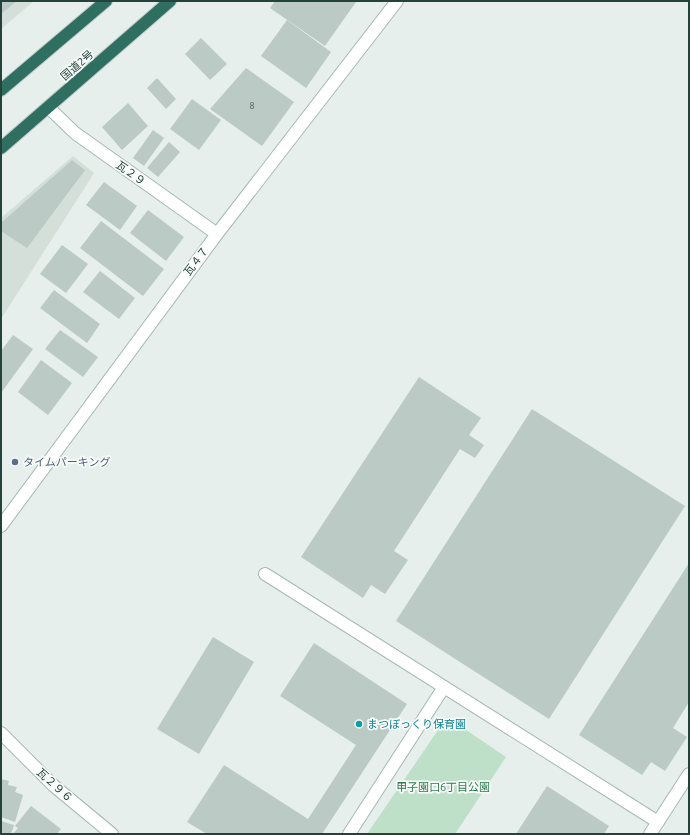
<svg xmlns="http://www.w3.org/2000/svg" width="690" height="835" viewBox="0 0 690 835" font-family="Ubuntu,'Noto Sans JP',sans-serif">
	<rect width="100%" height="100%" fill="#e6efeb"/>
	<g fill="#d4dfda">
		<path d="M1,1H34L1,29Z"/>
		<path d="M73,156L94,173L1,319V218Z"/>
	</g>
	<path fill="#bfe0c8" d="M447,717L506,757L455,834H367Z"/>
	<g fill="#bbcac4">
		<path d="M1,1H17L1,14Z"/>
		<path d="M275,1H354L356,2L325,46L270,8Z"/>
		<path d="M287,20L331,52L306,88L261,56Z"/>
		<path d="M201,38L227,64L210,80L185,54Z"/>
		<path d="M246,68L294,102L262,146L210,109Z"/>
		<path d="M157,78L176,99L166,109L147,88Z"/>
		<path d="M192,99L221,120L199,150L170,129Z"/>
		<path d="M128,103L148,126L122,150L102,127Z"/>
		<path d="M153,130L164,138L144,166L133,158Z"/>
		<path d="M169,142L180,152L158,177L147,168Z"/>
		<path d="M72,160L85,170L27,248L1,231V223Z"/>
		<path d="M104,182L137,206L120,230L86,205Z"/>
		<path d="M148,210L184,237L166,261L130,233Z"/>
		<path d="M101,221L164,269L143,296L80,248Z"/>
		<path d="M62,245L88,264L66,293L40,274Z"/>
		<path d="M100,271L135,298L119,319L83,292Z"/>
		<path d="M54,290L100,324L87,343L40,308Z"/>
		<path d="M60,330L98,357L83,377L45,349Z"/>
		<path d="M13,335L33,349L1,393V351Z"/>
		<path d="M41,360L72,383L48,415L18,392Z"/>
		<path d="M419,377L481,418L469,435L484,445L475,458L460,449L394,551L408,560L385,594L371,585L363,598L301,557Z"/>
		<path d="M532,409L685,506L549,719L396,621Z"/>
		<path d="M689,563V702L673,728L687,737L665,771L651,762L642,775L579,735Z"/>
		<path d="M213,637L254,662L199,754L157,729Z"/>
		<path d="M314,643L407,704L322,834H207L187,822L224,765L308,819L356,745L280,696Z"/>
		<path d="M1,779L9,781L8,785L17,787L15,792L23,795L15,822L1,817Z"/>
		<path d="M547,786L609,826L604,834H516Z"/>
		<path d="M31,806L61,829L57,834H13L18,828L15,826Z"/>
		<path d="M1,821L14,825L11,834H1Z"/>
	</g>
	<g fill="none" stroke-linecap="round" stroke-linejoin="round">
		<defs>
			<g id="minor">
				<path d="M48,107L75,133L217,234"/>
				<path d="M1,526L217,234L397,1"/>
				<path d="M265,574L658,822"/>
				<path d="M1,733L54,786L112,834"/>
				<path d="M349,834L444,687"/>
				<path d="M650,834L689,774"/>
			</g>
			<g id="highway">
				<path d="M1,90L106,1"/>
				<path d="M1,148L170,1"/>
			</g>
		</defs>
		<use href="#minor" stroke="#a8b8b2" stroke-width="14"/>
		<use href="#highway" stroke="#c2cac8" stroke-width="14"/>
		<use href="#minor" stroke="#fff" stroke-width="12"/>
		<use href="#highway" stroke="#2f6f62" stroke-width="12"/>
	</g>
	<circle fill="#5c6f8a" stroke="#f7fbf9" stroke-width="1.5" cx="15" cy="462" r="4"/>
	<circle fill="#0f9aa8" stroke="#f7fbf9" stroke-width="1.5" cx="359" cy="724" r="4"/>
	<g text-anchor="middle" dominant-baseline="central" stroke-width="3.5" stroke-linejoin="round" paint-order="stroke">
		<g font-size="9" fill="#4a645c">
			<text x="252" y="106">8</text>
		</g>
		<g font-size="11" fill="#24423a" stroke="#f7fbf9">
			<text transform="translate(77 65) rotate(-41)">国道2号</text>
			<text transform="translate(131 173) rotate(35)">瓦２９</text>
			<text transform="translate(196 261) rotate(-53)">瓦４７</text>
			<text transform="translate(55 785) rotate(42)">瓦２９６</text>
		</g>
		<g font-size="11" fill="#4e5e75" stroke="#f7fbf9" text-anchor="start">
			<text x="23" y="462">タイムパーキング</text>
		</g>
		<g font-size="11" fill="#0d838f" stroke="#f7fbf9" text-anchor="start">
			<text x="367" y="724">まつぼっくり保育園</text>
		</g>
		<g font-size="11" fill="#2d7a4b" stroke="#f7fbf9">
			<text x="443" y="787">甲子園口6丁目公園</text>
		</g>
	</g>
	<rect width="690" height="835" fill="none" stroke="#24423a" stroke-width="4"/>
</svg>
